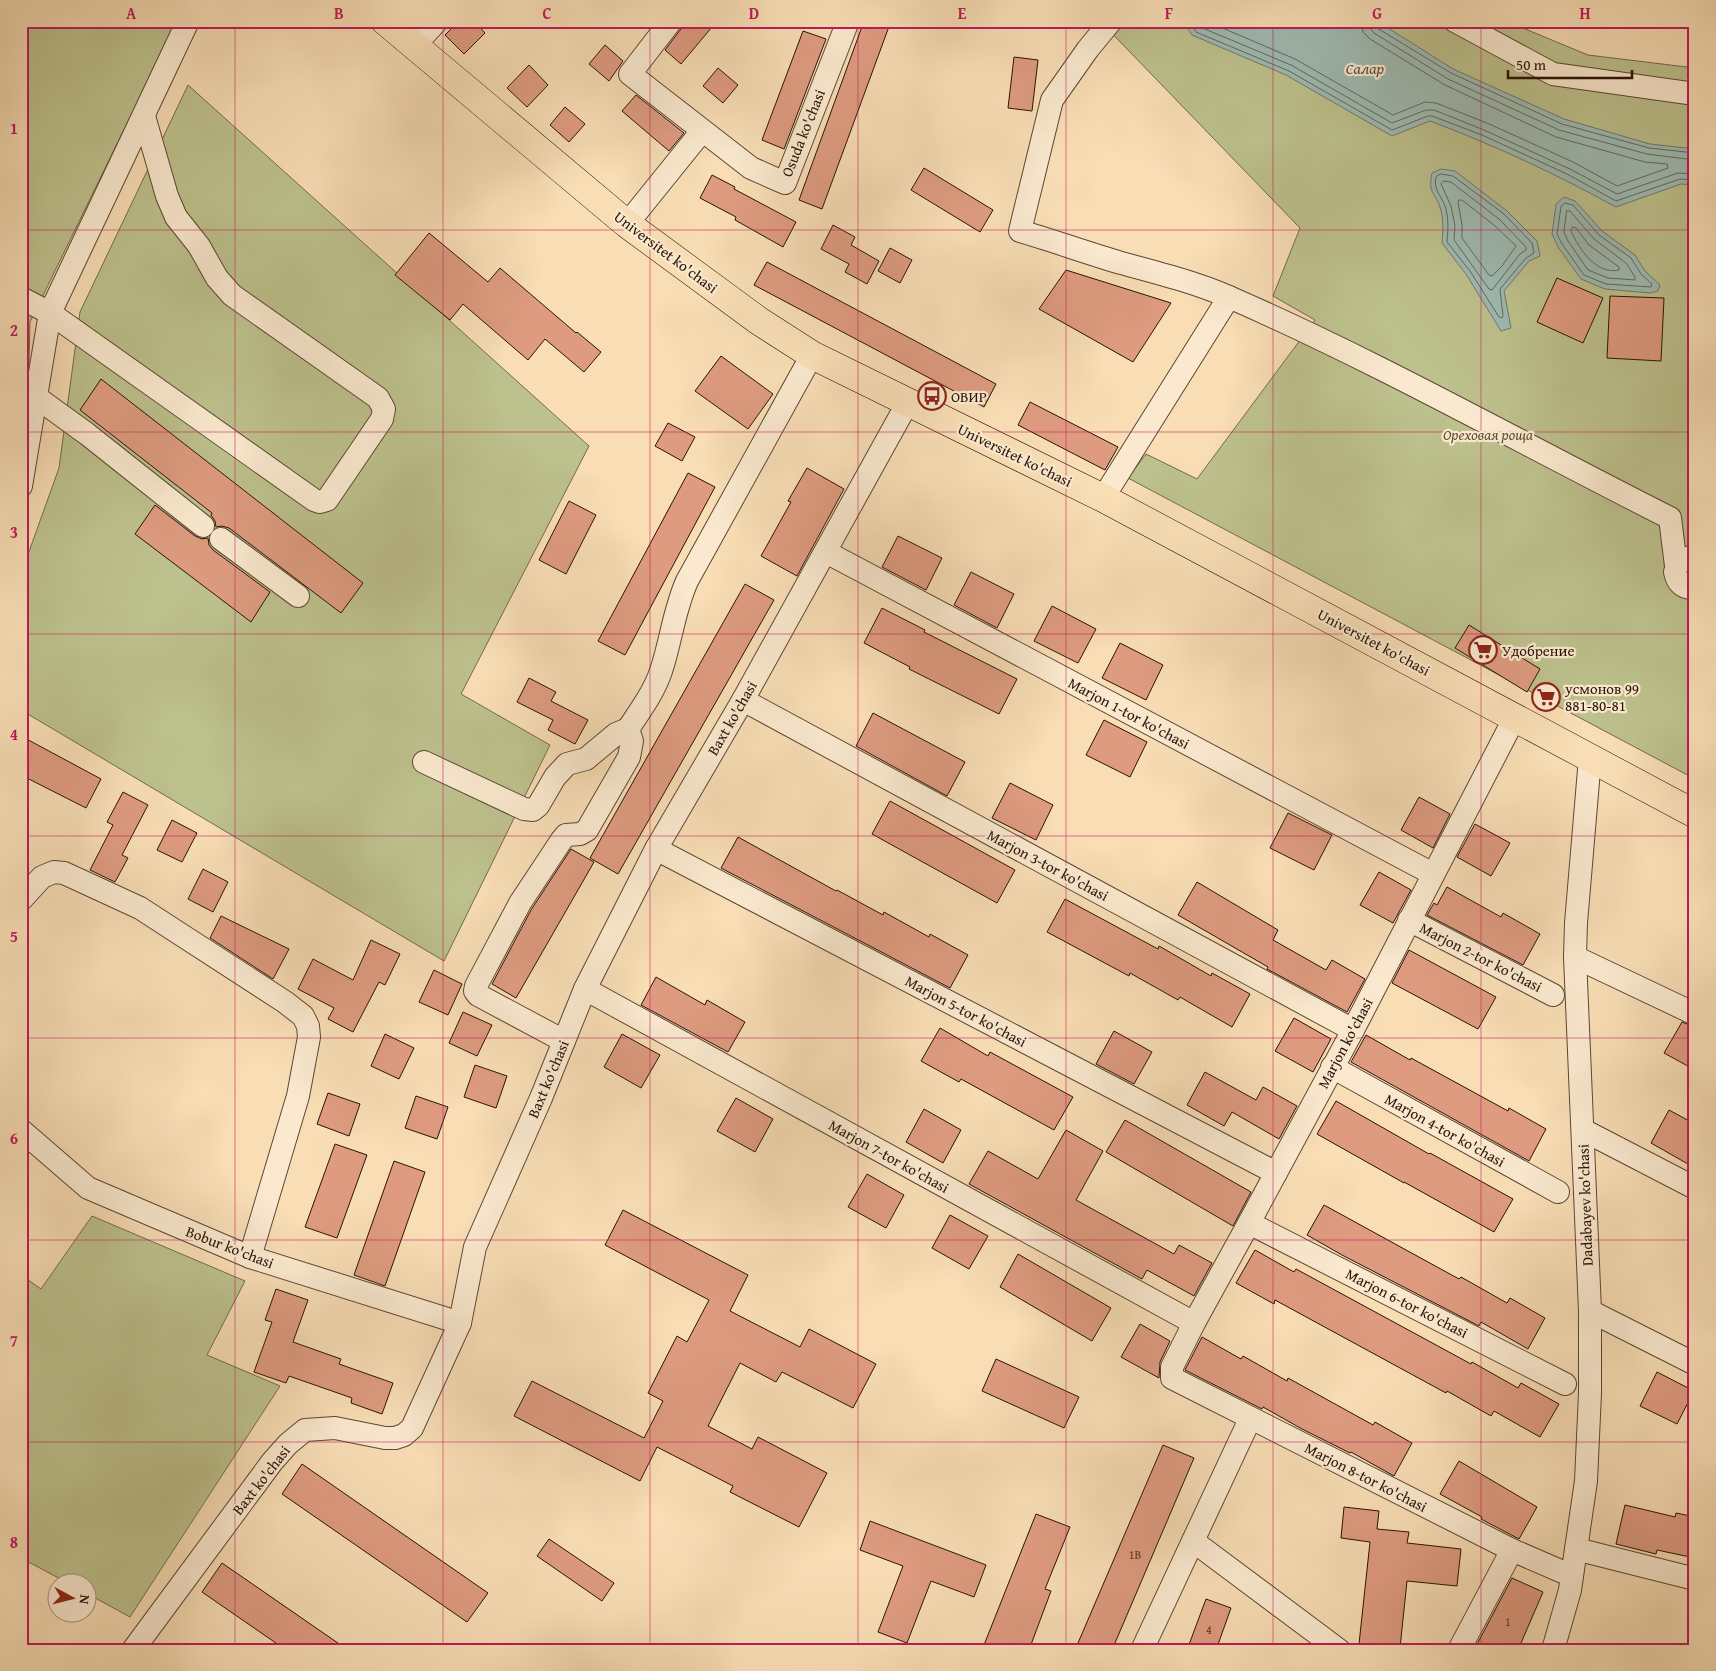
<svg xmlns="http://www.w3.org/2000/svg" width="1716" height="1671" viewBox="0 0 1716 1671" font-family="'Gentium Book Plus',serif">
	<rect width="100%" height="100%" fill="#f8ddb5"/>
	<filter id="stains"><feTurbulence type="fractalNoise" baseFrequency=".004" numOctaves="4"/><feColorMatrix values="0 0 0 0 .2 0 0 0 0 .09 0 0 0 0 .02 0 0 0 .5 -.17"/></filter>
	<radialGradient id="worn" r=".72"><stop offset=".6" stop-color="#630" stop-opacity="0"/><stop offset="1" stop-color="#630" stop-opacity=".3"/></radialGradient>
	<g fill="#bdc18d" stroke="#736a4a">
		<path d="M21,21H177L30,322L27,438L21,453Z"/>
		<path d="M1100,21H1506L1588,55L1695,68V779L1128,478L1146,454L1197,479L1315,320L1273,296L1300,228Z"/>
		<path d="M188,85L589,446L461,694L550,745L444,961L21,710V574L59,468L80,312Z"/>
		<path d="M92,1216L245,1281L207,1355L280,1386L130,1617L88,1594V1584L68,1583L21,1558V1275L41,1289Z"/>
	</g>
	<g fill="#9ebbb3" stroke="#6f786e">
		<path d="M1183,21H1377L1453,69L1564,119L1650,144L1695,149V185L1681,184L1616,207C1556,174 1494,145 1430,121L1392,136L1286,75L1192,35Z"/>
		<path d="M1441,169L1455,171L1507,211L1537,241L1540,256L1529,261L1504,291L1511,328L1501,331L1466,274L1442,243C1443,231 1444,219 1440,207C1434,191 1428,193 1432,173Z"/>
		<path d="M1564,197L1575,201L1602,231L1635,255L1645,271L1660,285L1658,291L1650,293L1605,289L1581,279L1558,247L1552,234L1556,204Z"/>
	</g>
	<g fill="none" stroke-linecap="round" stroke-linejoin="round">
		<g stroke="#64675c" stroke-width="1">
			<path d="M1189,21L1196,32L1289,71L1392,130L1428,116H1432L1482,135L1567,174L1616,201L1680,179L1695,180"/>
			<path d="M1196,21L1200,27L1291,65L1392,123L1426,110H1434L1484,130L1570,169L1617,194L1678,173L1695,174"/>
			<path d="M1206,21L1295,59L1393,115L1425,102L1436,103L1487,123L1573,162L1617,186L1668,168L1667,164L1645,162L1556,137L1445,85L1370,39L1363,32L1361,21"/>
			<path d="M1369,21L1370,28L1374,33L1448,79L1559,130L1647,154L1695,160"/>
			<path d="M1375,21L1377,28L1451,73L1562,124L1649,148L1695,153"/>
			<path d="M1441,174L1453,176L1504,214L1532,243L1534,253L1526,258L1500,289L1503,316L1502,318L1499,317L1470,271L1447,242C1448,230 1449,218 1445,206C1441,195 1433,190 1436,177Z"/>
			<path d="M1444,181L1451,182L1499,219L1526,247V250L1520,254L1492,290L1489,289L1454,240L1455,226L1451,206L1441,184Z"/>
			<path d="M1459,200H1462L1494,225L1516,246L1502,266L1492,276L1489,275L1462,238V225L1458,202Z"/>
			<path d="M1565,203L1573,205L1599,235L1631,258L1641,274L1652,284L1651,287L1606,284L1584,275L1562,244L1557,234L1561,207Z"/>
			<path d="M1567,211H1570L1594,239L1626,263L1635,277V280L1608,278L1588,270L1568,241L1564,232Z"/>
			<path d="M1573,227L1576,228L1589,245L1619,267V270C1596,275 1579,249 1571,231Z"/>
		</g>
	</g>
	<g fill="#de9b80" stroke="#291306">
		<path d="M459,21H474L485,33L464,54L445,35Z"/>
		<path d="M684,21H717L681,64L665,50L681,29Z"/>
		<path d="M864,21H891L822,209L799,200Z"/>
		<path d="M803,31L826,39L784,149L762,140Z"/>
		<path d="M605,45L623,61L609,81L589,64Z"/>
		<path d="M1014,57L1038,60L1032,111L1008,108Z"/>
		<path d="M529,65L548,85L527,107L507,88Z"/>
		<path d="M718,68L738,85L723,103L703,86Z"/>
		<path d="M636,95L684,133L669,151L622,111Z"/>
		<path d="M565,107L585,124L569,142L550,125Z"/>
		<path d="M924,168L993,210L980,232L911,190Z"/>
		<path d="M712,175L735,187L734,189L796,222L783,247L735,220L736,217L700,198Z"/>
		<path d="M833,225L855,237L851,245L879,261L867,284L845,272L849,264L821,249Z"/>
		<path d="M429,233L488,282L500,268L576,333L577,332L601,352L584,372L545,339L528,360L463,304L450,320L395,275Z"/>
		<path d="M890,248L912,260L900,283L878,271Z"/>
		<path d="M767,262L996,384L984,407L754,285Z"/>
		<path d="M1066,270L1171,303L1133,362L1039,309Z"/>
		<path d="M1557,278L1603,298L1583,343L1537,322Z"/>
		<path d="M1610,296L1664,298L1661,361L1607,358Z"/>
		<path d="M721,356L773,394L748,429L695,391Z"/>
		<path d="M101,379L363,583L341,613L229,528L222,526L216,527L215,521L211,515L212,513L80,410Z"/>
		<path d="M1030,402L1118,447L1105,470L1018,425Z"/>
		<path d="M668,423L695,437L682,461L655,446Z"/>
		<path d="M807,468L844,489L797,576L761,556L791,502L788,501Z"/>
		<path d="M688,473L715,487L625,655L598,641Z"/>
		<path d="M569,501L596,515L566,574L539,560Z"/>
		<path d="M155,505L195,536L202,539L208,538L209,545L213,550L270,592L251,622L135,534Z"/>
		<path d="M898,536L942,558L926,590L882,567Z"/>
		<path d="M971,572L1014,594L997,628L954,605Z"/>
		<path d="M745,584L774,600L618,874L590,858Z"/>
		<path d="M1052,606L1096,629L1078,663L1034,641Z"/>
		<path d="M882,608L925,630L924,632L1017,679L999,714L909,669L910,667L864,643Z"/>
		<path d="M1469,625L1540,669L1527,692L1455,648Z"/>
		<path d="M1120,643L1163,665L1146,700L1102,678Z"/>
		<path d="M529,678L556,692L551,701L588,720L575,744L548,730L553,720L517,702Z"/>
		<path d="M873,713L965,762L947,796L856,746Z"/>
		<path d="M1104,720L1147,742L1130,777L1086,755Z"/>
		<path d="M21,736L101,779L86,808L21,775Z"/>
		<path d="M1010,783L1053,805L1036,840L992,818Z"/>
		<path d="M123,792L148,805L122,855L128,858L115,882L90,870L113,825L107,822Z"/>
		<path d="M1419,797L1450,814L1433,848L1401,830Z"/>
		<path d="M890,801L1015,870L997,903L872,834Z"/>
		<path d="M1288,813L1332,835L1314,870L1270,848Z"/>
		<path d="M172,820L197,833L182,862L157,850Z"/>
		<path d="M1475,824L1510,843L1491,876L1457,857Z"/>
		<path d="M738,837L836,891L837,890L883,915L884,912L929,937L930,934L968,955L950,988L721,868Z"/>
		<path d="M571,849L594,862L516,998L492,984L531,910Z"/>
		<path d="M203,869L228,882L213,912L188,899Z"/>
		<path d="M1379,872L1411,890L1393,923L1360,905Z"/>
		<path d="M1197,882L1278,930L1273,940L1326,970L1332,960L1365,979L1347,1012L1267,969L1268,967L1178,915Z"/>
		<path d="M1447,887L1501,917L1503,913L1540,934L1523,965L1427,915L1434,903L1437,905Z"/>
		<path d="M1065,899L1158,949L1159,946L1211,976L1212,973L1250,994L1232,1027L1180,997L1178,1000L1130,973L1129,976L1047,932Z"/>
		<path d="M221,916L289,949L273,979L210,938Z"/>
		<path d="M371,940L400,954L385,985L379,982L353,1032L328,1019L334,1008L298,989L313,959L353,980Z"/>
		<path d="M1409,950L1496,997L1478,1029L1392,983Z"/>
		<path d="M434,970L462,984L448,1015L419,1002Z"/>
		<path d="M656,977L705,1005L707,1000L745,1022L728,1052L641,1005Z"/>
		<path d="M463,1012L492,1025L477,1056L449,1043Z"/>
		<path d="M1294,1018L1331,1039L1313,1072L1275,1051Z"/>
		<path d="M1682,1022L1695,1027V1070L1664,1053Z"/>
		<path d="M940,1028L988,1056L990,1052L1073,1097L1054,1130L961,1079L959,1082L921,1061Z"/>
		<path d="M1114,1031L1152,1052L1134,1084L1096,1064Z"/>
		<path d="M385,1034L414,1048L399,1079L371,1066Z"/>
		<path d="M622,1034L660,1055L641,1088L604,1067Z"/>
		<path d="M1366,1035L1410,1060L1411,1058L1508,1111L1509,1108L1546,1129L1529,1161L1351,1062Z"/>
		<path d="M475,1065L507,1076L496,1108L464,1097Z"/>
		<path d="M1205,1072L1256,1100L1263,1087L1297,1106L1279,1139L1232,1112L1224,1126L1187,1105Z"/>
		<path d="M328,1093L360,1104L349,1136L317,1124Z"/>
		<path d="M416,1096L448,1107L437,1139L405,1128Z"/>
		<path d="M736,1098L773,1119L755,1152L717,1131Z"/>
		<path d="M1336,1101L1429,1154L1430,1153L1513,1199L1494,1232L1404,1182V1183L1317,1134Z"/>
		<path d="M924,1109L961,1130L943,1163L906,1142Z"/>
		<path d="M1669,1110L1695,1124V1152L1688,1164L1651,1143Z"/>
		<path d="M1125,1120L1251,1192L1233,1226L1106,1152Z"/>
		<path d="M1066,1130L1103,1151L1076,1200L1174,1254L1179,1245L1212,1263L1194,1296L1147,1270L1142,1279L969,1184L988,1151L1038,1179Z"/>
		<path d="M335,1144L367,1155L337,1238L305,1227Z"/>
		<path d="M394,1161L425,1172L385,1286L354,1275Z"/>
		<path d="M867,1174L904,1195L886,1228L848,1207Z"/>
		<path d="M1324,1205L1459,1279L1461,1277L1507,1303L1510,1298L1545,1318L1528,1349L1481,1322L1479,1326L1342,1255L1307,1235Z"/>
		<path d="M623,1210L748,1275L730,1311L800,1347L809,1329L876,1364L853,1408L782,1372L776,1382L740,1363L708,1426L752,1449L758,1437L827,1473L799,1527L730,1492L733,1486L657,1447L640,1481L514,1416L532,1381L644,1438L663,1401L648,1393L677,1336L687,1342L709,1300L605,1245Z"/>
		<path d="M950,1215L988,1236L969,1269L932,1248Z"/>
		<path d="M1255,1250L1294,1272L1296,1269L1471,1364L1472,1362L1518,1388L1521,1383L1559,1404L1540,1437L1494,1411L1491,1416L1447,1391L1446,1393L1275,1300L1274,1304L1236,1283Z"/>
		<path d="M1018,1254L1111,1308L1092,1341L1000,1287Z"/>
		<path d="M276,1289L308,1300L293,1342L341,1359L339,1364L393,1383L382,1414L351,1403L352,1398L289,1376L286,1383L254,1372L272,1322L265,1320Z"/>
		<path d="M1140,1324L1170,1341L1160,1362L1159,1378L1121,1357Z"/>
		<path d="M1202,1337L1241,1359L1243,1356L1287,1381L1288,1378L1373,1425L1375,1422L1412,1443L1394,1476L1351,1452L1350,1453L1302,1429L1263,1407L1262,1409L1185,1370Z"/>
		<path d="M996,1359L1079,1397L1064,1428L982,1391Z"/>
		<path d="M1657,1372L1694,1391L1677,1424L1640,1406Z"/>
		<path d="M1163,1445L1194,1458L1112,1650H1075Z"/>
		<path d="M1459,1461L1537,1507L1519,1539L1481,1519L1482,1517L1440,1494Z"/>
		<path d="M302,1464L488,1593L467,1622L282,1494Z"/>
		<path d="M1625,1505L1675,1517L1676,1513L1695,1517V1558L1657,1550L1656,1554L1616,1544Z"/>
		<path d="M1344,1507L1379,1511L1377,1529L1409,1532L1407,1543L1461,1549L1457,1586L1407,1581L1400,1648L1359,1644L1370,1542L1341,1538Z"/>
		<path d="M1036,1514L1070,1527L1045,1589L1051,1591L1029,1650H982Z"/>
		<path d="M870,1521L986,1565L974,1597L931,1581L907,1643L878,1632L903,1566L860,1550Z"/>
		<path d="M549,1539L614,1583L602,1601L537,1556Z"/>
		<path d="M222,1563L348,1650H286L202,1592Z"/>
		<path d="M1512,1578L1543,1592L1518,1650H1474Z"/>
		<path d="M1206,1599L1231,1608L1216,1650H1187Z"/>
	</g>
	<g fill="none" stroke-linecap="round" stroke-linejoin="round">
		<defs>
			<g id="minor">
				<path d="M671,21L630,74L751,168L785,183L848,21"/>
				<path d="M1111,21L1088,49L1052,100L1020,231C1054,241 1087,253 1121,263C1158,273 1194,282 1229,297C1380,363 1523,444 1670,518L1676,566"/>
				<path d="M1455,21L1553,74L1695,94"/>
				<path d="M414,46L437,21"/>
				<path d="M627,224L702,131"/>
				<path d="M21,298L50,313L314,500L320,502L327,500L382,419L384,409L378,398L232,295L217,278L199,246L176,217L167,196L144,116"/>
				<path d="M36,397L87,434L203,526"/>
				<path d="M21,486L50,313L188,21"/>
				<path d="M1103,498L1229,297"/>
				<path d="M221,539L298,596"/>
				<path d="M826,552L1433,874"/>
				<path d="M1695,558C1684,556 1677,562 1675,572C1677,582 1683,590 1695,587"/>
				<path d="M743,700L1353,1030"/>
				<path d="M1515,717L1353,1030L1249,1223L1194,1323L1172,1367V1378L1512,1550L1572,1576"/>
				<path d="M424,762L524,809L533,810L538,806L555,777L567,764L586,759L616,734L628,729"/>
				<path d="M656,849L1276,1173"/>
				<path d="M21,900L42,877L54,872L64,873L140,908L285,1002L303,1016L308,1026L309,1037L298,1096L250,1257"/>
				<path d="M1409,920L1553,995"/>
				<path d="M1575,957L1695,1014"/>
				<path d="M585,989L1194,1323"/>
				<path d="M564,1041L478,995L475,991L476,986L520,903L561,841L566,835L580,834L587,830L629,757L632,741L628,729C640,711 654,692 661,671C671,641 674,610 687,581L812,355"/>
				<path d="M1332,1067L1558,1192"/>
				<path d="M21,1130L88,1188L250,1257L460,1323"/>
				<path d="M1583,1130L1695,1188"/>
				<path d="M1249,1223L1565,1384"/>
				<path d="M1590,1311L1695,1364"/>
				<path d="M1193,1541L1339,1650"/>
				<path d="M1576,1549L1695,1579"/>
				<path d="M133,1650L272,1462L288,1444L305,1430L335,1428L385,1438H395L404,1435L412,1428L460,1323L475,1247L541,1098L585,989L656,849L743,700L908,402"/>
				<path d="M1142,1650L1250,1419"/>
				<path d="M1459,1650L1512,1550"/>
				<path d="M1553,1650L1570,1590L1586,1481L1590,1393V1311L1575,957L1576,923L1590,758"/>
			</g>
			<path id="major" d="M385,21L627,224L759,321L812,355L1103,498L1695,814"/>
		</defs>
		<use href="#minor" stroke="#5d4632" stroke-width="24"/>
		<use href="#major" stroke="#291306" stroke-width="29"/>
		<use href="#minor" stroke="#fae9cf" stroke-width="22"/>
		<use href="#major" stroke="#f8ddb5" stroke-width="28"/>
	</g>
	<path fill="none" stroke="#c2185b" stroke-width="1" stroke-opacity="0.55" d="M235,21V1650M443,21V1650M650,21V1650M858,21V1650M1066,21V1650M1273,21V1650M1481,21V1650M21,230H1695M21,432H1695M21,634H1695M21,836H1695M21,1038H1695M21,1240H1695M21,1442H1695"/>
	<defs>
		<symbol id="bus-ring" viewBox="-11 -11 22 22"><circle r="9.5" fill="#fae9cf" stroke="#8f2418" stroke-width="1.5"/><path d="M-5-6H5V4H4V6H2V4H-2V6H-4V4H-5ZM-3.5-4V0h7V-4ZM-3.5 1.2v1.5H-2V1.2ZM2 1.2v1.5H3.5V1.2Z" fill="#8f2418"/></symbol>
		<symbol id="supermarket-ring" viewBox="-11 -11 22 22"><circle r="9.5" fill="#fae9cf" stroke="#8f2418" stroke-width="1.5"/><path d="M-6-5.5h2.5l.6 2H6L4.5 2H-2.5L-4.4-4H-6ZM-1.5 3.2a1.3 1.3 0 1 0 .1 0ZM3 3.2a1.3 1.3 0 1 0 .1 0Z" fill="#8f2418"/></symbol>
	</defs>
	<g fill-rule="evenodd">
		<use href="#bus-ring" x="916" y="380" width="32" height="32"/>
		<use href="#supermarket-ring" x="1467" y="634" width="32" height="32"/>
		<use href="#supermarket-ring" x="1530" y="681" width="32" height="32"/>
	</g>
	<g text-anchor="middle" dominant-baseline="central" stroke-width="4.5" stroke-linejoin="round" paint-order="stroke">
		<g font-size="12" fill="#563524">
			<text x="1135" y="1554">1B</text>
			<text x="1508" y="1621">1</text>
			<text x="1209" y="1629">4</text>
		</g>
		<g font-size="15" fill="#291306" stroke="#fae9cf">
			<text transform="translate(803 133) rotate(-68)">Osuda ko'chasi</text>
			<text transform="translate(666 252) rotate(37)">Universitet ko'chasi</text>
			<text transform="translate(1015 455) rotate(26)">Universitet ko'chasi</text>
			<text transform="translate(1374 642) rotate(28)">Universitet ko'chasi</text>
			<text transform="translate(1129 713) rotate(28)">Marjon 1-tor ko'chasi</text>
			<text transform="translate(732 718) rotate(-60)">Baxt ko'chasi</text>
			<text transform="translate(1048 865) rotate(28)">Marjon 3-tor ko'chasi</text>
			<text transform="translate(1481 957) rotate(27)">Marjon 2-tor ko'chasi</text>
			<text transform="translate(966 1011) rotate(28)">Marjon 5-tor ko'chasi</text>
			<text transform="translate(1345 1043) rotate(-62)">Marjon ko'chasi</text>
			<text transform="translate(548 1079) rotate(-67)">Baxt ko'chasi</text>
			<text transform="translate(1445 1130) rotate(29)">Marjon 4-tor ko'chasi</text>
			<text transform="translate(889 1156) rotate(29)">Marjon 7-tor ko'chasi</text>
			<text transform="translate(1585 1205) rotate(-92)">Dadabayev ko'chasi</text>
			<text transform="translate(230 1247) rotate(21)">Bobur ko'chasi</text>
			<text transform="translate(1407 1303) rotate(27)">Marjon 6-tor ko'chasi</text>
			<text transform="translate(1366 1477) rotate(27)">Marjon 8-tor ko'chasi</text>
			<text transform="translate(261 1480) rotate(-52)">Baxt ko'chasi</text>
		</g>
		<g font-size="15" fill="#291306" stroke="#fae9cf" text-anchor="start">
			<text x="951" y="396">ОВИР</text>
			<text x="1502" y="650">Удобрение</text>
			<text x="1565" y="688">усмонов 99<tspan x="1565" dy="17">881-80-81</tspan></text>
		</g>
		<g font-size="15" font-style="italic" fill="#5d5035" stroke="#fae9cf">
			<text x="1488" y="434">Ореховая роща</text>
		</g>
		<g font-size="16" font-style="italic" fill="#524e43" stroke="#fae9cf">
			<text x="1365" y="68">Салар</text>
		</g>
	</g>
	<rect width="1716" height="1671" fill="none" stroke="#f8ddb5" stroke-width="55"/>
	<g transform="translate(72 1598) rotate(97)"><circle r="24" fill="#fae9cf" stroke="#a6937f"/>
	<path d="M0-4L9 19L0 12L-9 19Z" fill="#8f2418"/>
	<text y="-8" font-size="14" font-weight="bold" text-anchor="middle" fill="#291306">N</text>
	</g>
	<path d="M1508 70v8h124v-8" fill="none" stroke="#291306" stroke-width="2.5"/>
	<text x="1516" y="70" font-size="15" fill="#291306" stroke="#fae9cf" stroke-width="4" paint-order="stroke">50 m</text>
	<rect x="28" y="28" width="1660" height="1616" fill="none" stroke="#c2185b" stroke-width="2"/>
	<g font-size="16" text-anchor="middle" font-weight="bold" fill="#c2185b">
		<text x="131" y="19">A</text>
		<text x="339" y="19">B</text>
		<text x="547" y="19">C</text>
		<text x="754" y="19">D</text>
		<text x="962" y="19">E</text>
		<text x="1169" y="19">F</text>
		<text x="1377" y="19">G</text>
		<text x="1585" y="19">H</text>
		<text x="14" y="134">1</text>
		<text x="14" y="336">2</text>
		<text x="14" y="538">3</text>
		<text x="14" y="740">4</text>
		<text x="14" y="942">5</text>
		<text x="14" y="1144">6</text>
		<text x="14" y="1346">7</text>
		<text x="14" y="1548">8</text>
	</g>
	<rect width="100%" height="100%" filter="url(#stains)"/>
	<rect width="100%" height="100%" fill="url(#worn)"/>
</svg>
